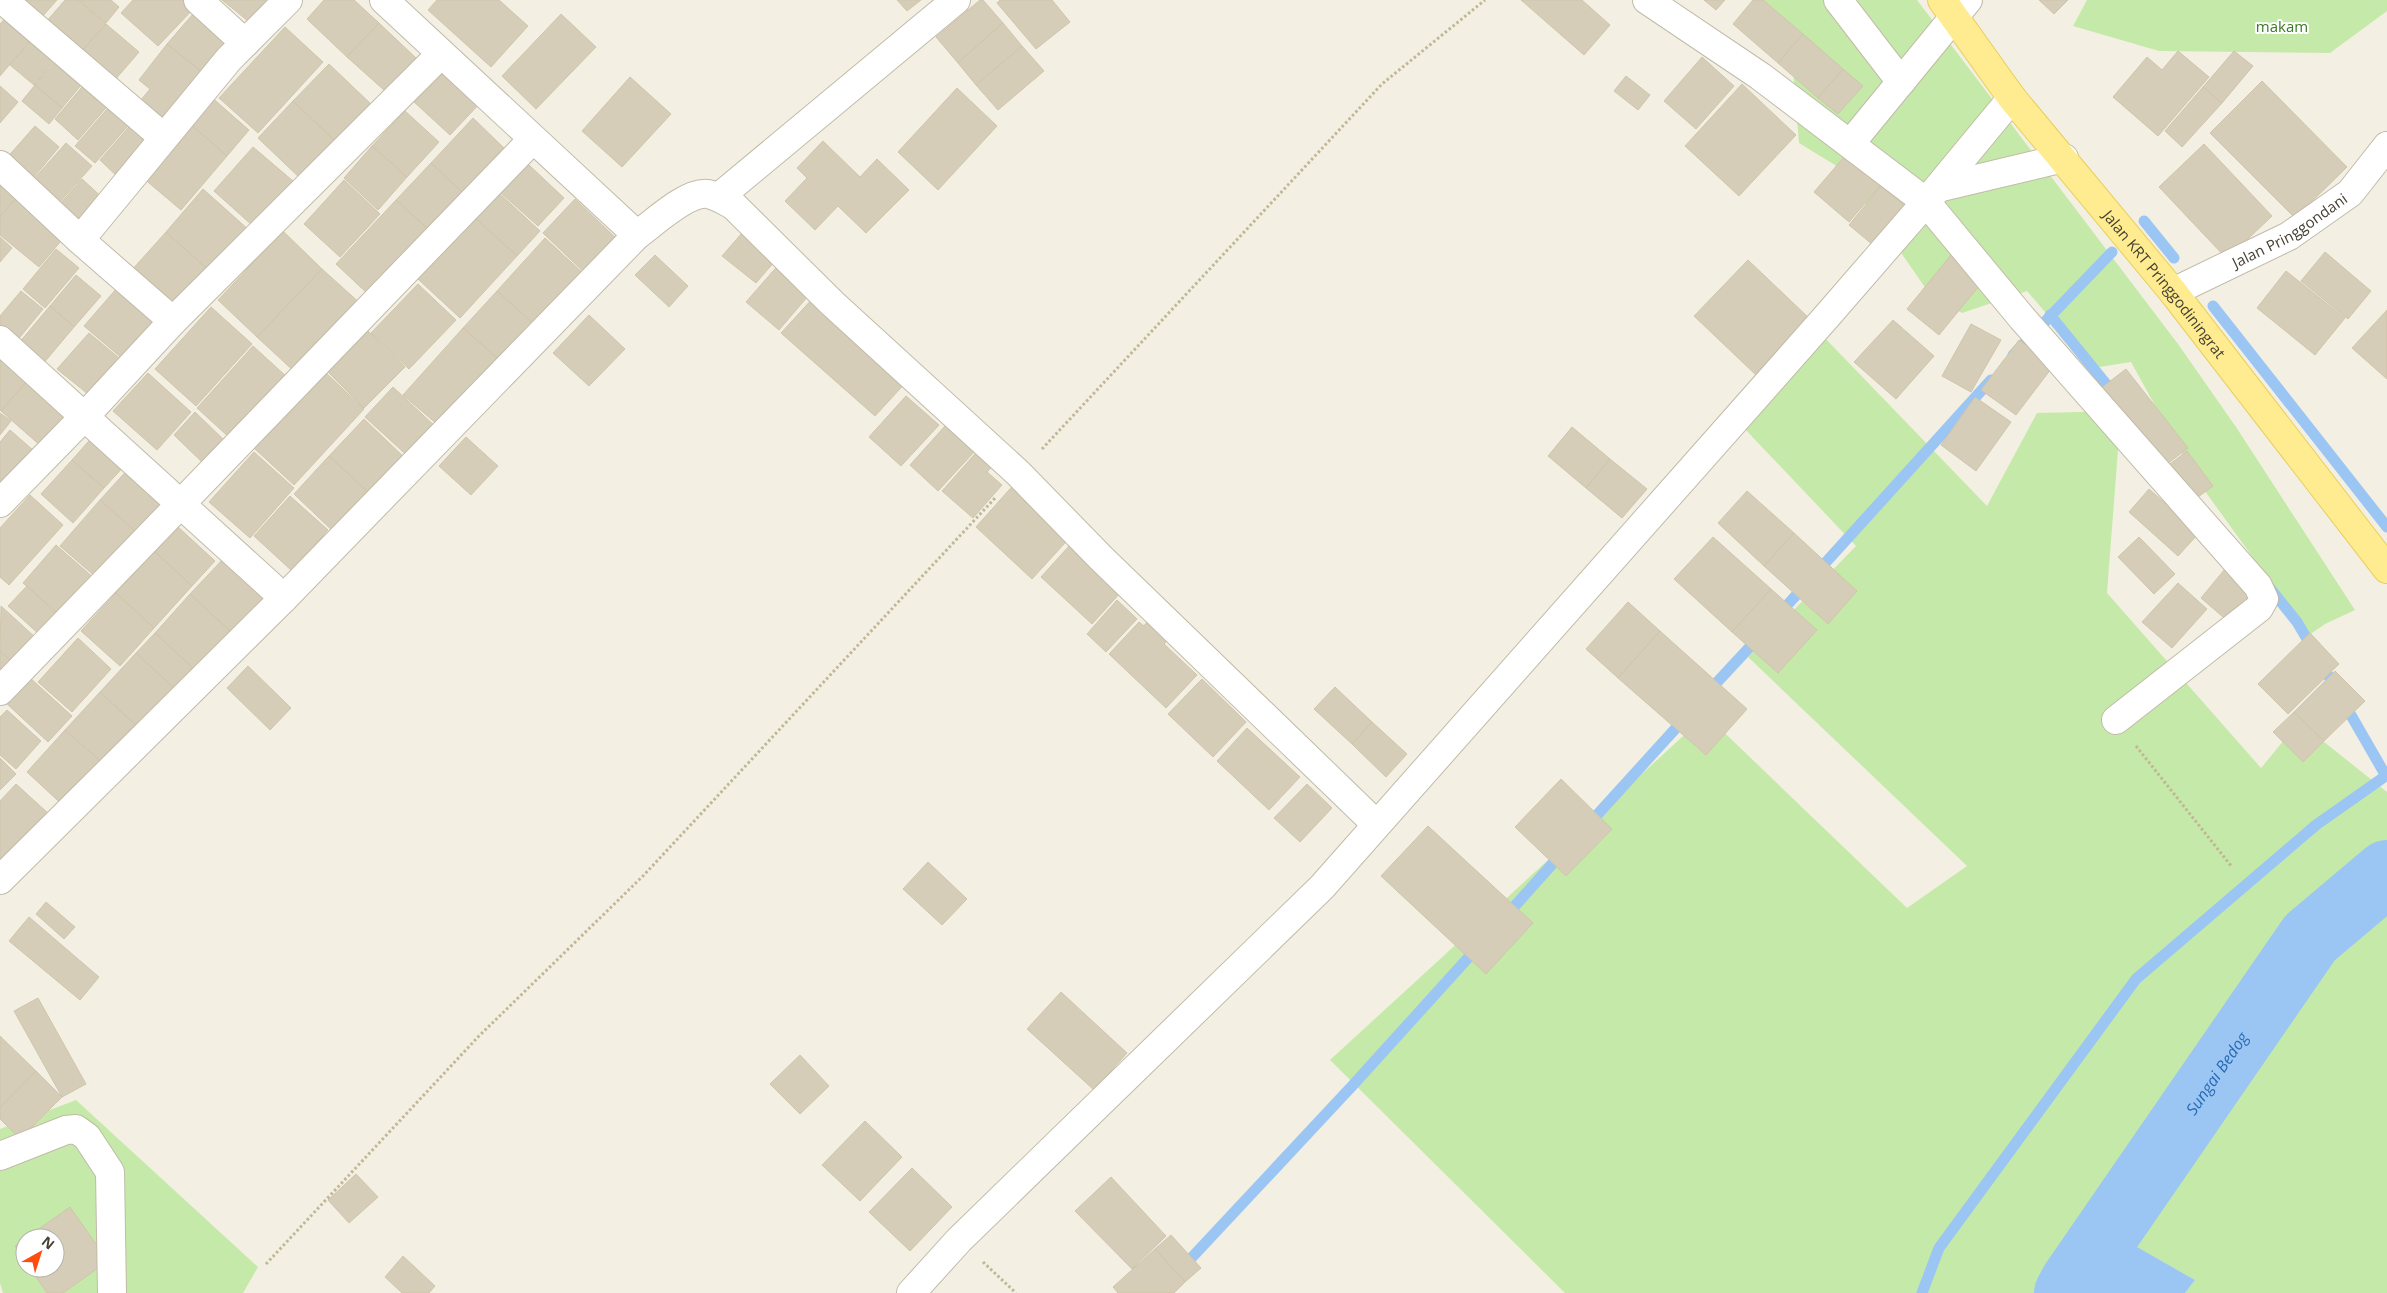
<svg xmlns="http://www.w3.org/2000/svg" width="2387" height="1293" viewBox="0 0 2387 1293" font-family="'Open Sans',sans-serif">
	<rect width="100%" height="100%" fill="#f3f0e3"/>
	<g fill="#c5e9a9" fill-rule="evenodd">
		<path d="M1760,0H1917L2178,344L2236,427L2355,610L2325,624L2309,635L2194,476L2131,362L2093,368L2027,291L1962,313L1931,296L1877,218L1835,165L1799,143L1793,69Z"/>
		<path d="M2087,0H2387V11L2330,53L2159,51L2073,26Z"/>
		<path d="M1820,333L1987,506L2037,413L2121,411L2107,593L2261,768L2299,722L2387,792V1293H2185L2195,1280L2094,1223L2052,1293H1565L1330,1060L1706,715L1907,908L1967,866L1748,657L1856,546L1743,427Z"/>
		<path d="M76,1100L258,1267L243,1293H3L0,1283V1129ZM25,1238H55V1268H25Z"/>
	</g>
	<path fill="#9bc6f3" d="M2093,1222L2195,1280L2185,1293H2052Z"/>
	<g fill="none" stroke-linecap="round" stroke-linejoin="round">
		<g stroke="#9bc6f3" stroke-width="11">
			<path d="M2144,221L2174,258"/>
			<path d="M2213,306L2387,527"/>
			<path d="M2050,315L2115,395"/>
			<path d="M2013,355L2112,252"/>
			<path d="M2269,587L2297,622L2313,649"/>
			<path d="M1779,614L1991,380"/>
			<path d="M2321,663L2386,776"/>
			<path d="M1708,692L1760,636"/>
			<path d="M1587,826L1686,717"/>
			<path d="M1505,917L1563,852"/>
			<path d="M1182,1268L1353,1085L1478,947"/>
			<path d="M1922,1293L1939,1248L2136,979L2316,825L2387,775"/>
		</g>
		<path stroke="#9bc6f3" stroke-width="66" id="s1" d="M2067,1293L2073,1282L2310,938L2387,873"/>
	</g>
	<g fill="#d5cdb8" stroke="#d0c5ab">
		<path d="M20,0H57L41,18Z"/>
		<path d="M65,0H78L106,24L81,52L46,22Z"/>
		<path d="M79,0H111L119,7L106,23Z"/>
		<path d="M133,0H189L196,6L158,46L121,13Z"/>
		<path d="M222,0H266L248,21Z"/>
		<path d="M324,0H354L379,23L347,57L307,19Z"/>
		<path d="M437,0H499L528,26L491,67L428,10Z"/>
		<path d="M897,0H921L907,11Z"/>
		<path d="M980,0H983L1003,23L958,63L936,37Z"/>
		<path d="M1000,0H1052L1070,22L1036,49L997,3Z"/>
		<path d="M1521,0H1582L1610,25L1584,55Z"/>
		<path d="M1704,0H1725L1716,10Z"/>
		<path d="M1753,0H1763L1803,34L1778,63L1733,24Z"/>
		<path d="M2039,0H2068L2054,14Z"/>
		<path d="M9,14L34,36L0,76V24Z"/>
		<path d="M193,14L227,42L202,72L167,44Z"/>
		<path d="M561,14L596,47L536,109L502,76Z"/>
		<path d="M379,23L416,58L385,91L347,57Z"/>
		<path d="M1003,23L1022,46L976,85L958,63Z"/>
		<path d="M106,24L139,52L114,81L81,52Z"/>
		<path d="M285,27L323,62L258,133L219,98Z"/>
		<path d="M37,34L60,54L34,85L10,65Z"/>
		<path d="M1803,34L1843,69L1818,98L1778,63Z"/>
		<path d="M167,44L202,72L155,124L135,107L150,89L139,80Z"/>
		<path d="M1022,46L1044,71L998,110L976,85Z"/>
		<path d="M2178,51L2209,77L2158,136L2113,97L2147,57L2162,70Z"/>
		<path d="M2234,51L2253,66L2222,103L2203,87Z"/>
		<path d="M61,55L87,78L62,108L35,85Z"/>
		<path d="M1702,57L1734,86L1696,129L1664,101Z"/>
		<path d="M329,64L373,106L337,143L293,101Z"/>
		<path d="M446,67L482,101L450,135L413,101Z"/>
		<path d="M1843,69L1863,86L1838,114L1818,98Z"/>
		<path d="M1626,76L1650,95L1638,110L1614,91Z"/>
		<path d="M630,77L671,114L622,167L582,131Z"/>
		<path d="M87,81L111,102L78,140L55,119Z"/>
		<path d="M2262,81L2347,167L2295,218L2210,133Z"/>
		<path d="M1742,84L1796,135L1739,196L1685,146Z"/>
		<path d="M35,85L62,108L49,124L22,101Z"/>
		<path d="M0,86L18,102L0,123Z"/>
		<path d="M2203,87L2222,103L2182,147L2165,131Z"/>
		<path d="M957,88L997,126L938,190L898,152Z"/>
		<path d="M210,96L249,130L227,156L188,122Z"/>
		<path d="M293,101L337,143L302,180L258,138Z"/>
		<path d="M108,108L128,126L95,163L75,146Z"/>
		<path d="M405,111L439,142L407,177L372,146Z"/>
		<path d="M473,118L505,149L463,193L431,163Z"/>
		<path d="M136,119L157,137L120,179L100,160Z"/>
		<path d="M188,122L227,156L181,210L142,177Z"/>
		<path d="M35,126L59,147L29,183L4,161Z"/>
		<path d="M823,141L860,177L877,159L909,190L866,233L838,206L815,230L785,201L807,178L797,168Z"/>
		<path d="M66,143L92,166L58,204L32,181Z"/>
		<path d="M2204,144L2272,216L2227,259L2159,187Z"/>
		<path d="M372,146L407,177L378,210L344,178Z"/>
		<path d="M253,147L293,181L253,226L214,191Z"/>
		<path d="M1850,150L1885,180L1849,222L1814,192Z"/>
		<path d="M431,163L463,193L429,230L396,200Z"/>
		<path d="M528,164L564,198L538,226L501,193Z"/>
		<path d="M82,179L105,200L82,227L58,206Z"/>
		<path d="M344,180L380,214L340,257L304,224Z"/>
		<path d="M0,184L16,198L0,216Z"/>
		<path d="M1881,186L1911,211L1879,250L1849,225Z"/>
		<path d="M203,189L250,231L213,274L166,232Z"/>
		<path d="M498,192L540,231L517,256L475,218Z"/>
		<path d="M19,195L66,235L39,267L0,235V217Z"/>
		<path d="M575,199L620,242L588,276L543,233Z"/>
		<path d="M396,200L429,230L369,295L336,264Z"/>
		<path d="M475,218L517,256L460,318L418,279Z"/>
		<path d="M283,231L322,269L257,337L218,300Z"/>
		<path d="M166,232L213,274L178,313L131,271Z"/>
		<path d="M742,233L775,261L756,283L722,256Z"/>
		<path d="M0,237L12,248L0,262Z"/>
		<path d="M545,238L585,275L538,328L497,291Z"/>
		<path d="M56,249L79,268L45,308L23,289Z"/>
		<path d="M2325,252L2371,291L2348,319L2301,281Z"/>
		<path d="M655,255L688,286L669,307L635,275Z"/>
		<path d="M1951,255L1983,281L1939,335L1907,309Z"/>
		<path d="M1748,260L1810,319L1756,375L1694,316Z"/>
		<path d="M781,262L814,289L779,330L746,302Z"/>
		<path d="M322,269L362,305L297,374L257,337Z"/>
		<path d="M2286,271L2345,318L2315,355L2257,308Z"/>
		<path d="M76,275L101,296L74,327L50,306Z"/>
		<path d="M418,284L456,320L409,369L371,333Z"/>
		<path d="M117,288L157,323L124,360L84,326Z"/>
		<path d="M21,291L43,309L16,342L0,328V316Z"/>
		<path d="M497,291L538,328L505,365L463,328Z"/>
		<path d="M815,296L909,379L875,416L781,333Z"/>
		<path d="M50,306L74,327L42,365L18,344Z"/>
		<path d="M211,307L252,344L196,406L155,369Z"/>
		<path d="M2387,310V379L2352,348Z"/>
		<path d="M589,315L625,349L589,386L553,353Z"/>
		<path d="M1893,320L1934,356L1896,399L1854,362Z"/>
		<path d="M1971,324L2001,340L1971,392L1942,376Z"/>
		<path d="M463,328L505,365L445,431L403,395Z"/>
		<path d="M368,331L405,367L364,408L328,372Z"/>
		<path d="M89,333L119,358L88,394L57,369Z"/>
		<path d="M2019,340L2054,365L2016,415L1981,390Z"/>
		<path d="M253,346L287,377L231,439L197,408Z"/>
		<path d="M0,356L28,380L1,411L0,410Z"/>
		<path d="M2126,369L2188,448L2158,471L2096,392Z"/>
		<path d="M325,372L364,409L294,485L254,448Z"/>
		<path d="M148,373L191,412L157,450L113,411Z"/>
		<path d="M28,380L69,415L42,447L1,411Z"/>
		<path d="M393,387L438,429L411,459L365,417Z"/>
		<path d="M906,396L939,425L901,466L869,437Z"/>
		<path d="M1975,397L2011,422L1976,471L1941,445Z"/>
		<path d="M195,412L225,441L204,464L174,435Z"/>
		<path d="M0,413L11,421L0,435Z"/>
		<path d="M364,419L407,460L372,496L329,456Z"/>
		<path d="M945,426L974,452L938,491L910,465Z"/>
		<path d="M1572,427L1610,459L1586,488L1548,456Z"/>
		<path d="M10,430L34,451L0,491V442Z"/>
		<path d="M95,434L127,463L104,488L72,460Z"/>
		<path d="M466,437L498,466L471,495L439,466Z"/>
		<path d="M982,446L998,460L987,472L1002,485L973,518L942,491Z"/>
		<path d="M2187,451L2213,486L2187,505L2161,471Z"/>
		<path d="M254,452L294,488L250,538L209,502Z"/>
		<path d="M329,456L372,496L337,535L294,494Z"/>
		<path d="M1610,459L1647,489L1622,518L1586,488Z"/>
		<path d="M72,460L104,488L73,523L41,494Z"/>
		<path d="M130,467L174,506L144,539L100,500Z"/>
		<path d="M1017,481L1075,532L1032,579L976,527Z"/>
		<path d="M2149,489L2199,533L2178,556L2129,512Z"/>
		<path d="M1747,491L1794,533L1764,566L1718,523Z"/>
		<path d="M30,495L63,525L9,585L0,577V528Z"/>
		<path d="M290,496L328,530L292,571L254,536Z"/>
		<path d="M100,500L144,539L104,584L60,546Z"/>
		<path d="M177,526L215,561L192,586L154,551Z"/>
		<path d="M1794,533L1857,591L1828,624L1764,566Z"/>
		<path d="M1713,537L1771,589L1732,632L1674,579Z"/>
		<path d="M2139,537L2175,574L2154,594L2118,557Z"/>
		<path d="M56,545L95,579L62,617L23,583Z"/>
		<path d="M1070,545L1121,592L1092,624L1041,577Z"/>
		<path d="M154,551L192,586L154,628L116,593Z"/>
		<path d="M224,558L265,596L231,632L190,594Z"/>
		<path d="M2225,569L2255,594L2230,623L2201,598Z"/>
		<path d="M2178,583L2207,609L2172,648L2142,622Z"/>
		<path d="M27,586L59,616L41,636L8,606Z"/>
		<path d="M1771,589L1817,630L1778,673L1732,632Z"/>
		<path d="M116,593L154,628L120,666L81,631Z"/>
		<path d="M190,594L231,632L196,671L155,633Z"/>
		<path d="M1117,600L1137,619L1106,652L1087,634Z"/>
		<path d="M1628,602L1660,631L1618,678L1586,649Z"/>
		<path d="M1,606L36,638L13,663L0,651Z"/>
		<path d="M1150,618L1170,637L1164,644L1197,675L1166,708L1109,654L1139,622L1144,626Z"/>
		<path d="M1660,631L1747,709L1706,755L1618,678Z"/>
		<path d="M155,633L196,671L177,691L136,653Z"/>
		<path d="M2310,633L2339,664L2288,714L2258,684Z"/>
		<path d="M78,638L111,669L72,712L38,682Z"/>
		<path d="M0,651L13,663L0,677Z"/>
		<path d="M136,653L177,691L141,730L100,692Z"/>
		<path d="M248,666L291,708L270,730L227,688Z"/>
		<path d="M2335,671L2365,701L2324,741L2294,712Z"/>
		<path d="M29,677L72,716L48,742L6,703Z"/>
		<path d="M1202,679L1246,722L1213,757L1168,714Z"/>
		<path d="M1335,687L1372,722L1352,744L1314,709Z"/>
		<path d="M100,692L141,730L107,767L65,730Z"/>
		<path d="M7,710L41,741L16,769L0,755V717Z"/>
		<path d="M2294,712L2324,741L2303,762L2273,732Z"/>
		<path d="M1372,722L1407,754L1386,777L1352,744Z"/>
		<path d="M1247,728L1300,777L1269,810L1217,761Z"/>
		<path d="M65,730L107,767L68,810L27,772Z"/>
		<path d="M0,758L16,774L0,790Z"/>
		<path d="M1561,779L1612,829L1566,876L1515,827Z"/>
		<path d="M16,784L50,815L0,869V801Z"/>
		<path d="M1307,784L1332,808L1300,842L1274,818Z"/>
		<path d="M1428,826L1533,923L1486,974L1381,876Z"/>
		<path d="M928,862L967,899L942,925L903,889Z"/>
		<path d="M46,902L75,927L64,939L36,914Z"/>
		<path d="M29,917L99,977L80,1000L9,941Z"/>
		<path d="M1061,992L1127,1053L1094,1090L1027,1029Z"/>
		<path d="M38,998L86,1084L62,1097L14,1011Z"/>
		<path d="M0,1036L36,1071L0,1108Z"/>
		<path d="M800,1055L829,1086L800,1114L770,1084Z"/>
		<path d="M36,1071L62,1097L20,1139L0,1119V1108Z"/>
		<path d="M865,1121L902,1157L860,1201L822,1165Z"/>
		<path d="M912,1168L952,1207L910,1251L869,1212Z"/>
		<path d="M356,1174L378,1197L349,1223L328,1200Z"/>
		<path d="M1111,1177L1166,1236L1132,1269L1075,1211Z"/>
		<path d="M70,1207L108,1261L63,1293H47L30,1268H55V1238H26Z"/>
		<path d="M1171,1235L1201,1268L1185,1282L1155,1249Z"/>
		<path d="M25,1239V1261L15,1246Z"/>
		<path d="M1155,1249L1185,1282L1174,1293H1118L1113,1287Z"/>
		<path d="M403,1256L435,1286L429,1293H402L385,1277Z"/>
	</g>
	<g fill="none" stroke-linecap="round" stroke-linejoin="round">
		<defs>
			<g id="minor">
				<path d="M3,0L163,137"/>
				<path d="M198,0L245,43"/>
				<path d="M384,0L637,235"/>
				<path d="M1647,0L1760,76L1926,202L2022,318L2258,586L2264,599L2259,608L2116,720"/>
				<path d="M1838,0L1901,82"/>
				<path d="M1850,144L1968,0"/>
				<path d="M0,165L80,240L173,321"/>
				<path d="M1938,188L2064,158"/>
				<path d="M719,197L956,0"/>
				<path d="M80,240L229,59L288,0"/>
				<path id="s2" d="M2173,292L2289,236L2350,193L2387,146"/>
				<path d="M0,340L284,598"/>
				<path d="M0,503L85,416L173,321L441,54"/>
				<path d="M0,691L532,140"/>
				<path d="M0,880L284,598L637,235C654,223 687,191 708,194C718,196 725,201 734,206L832,303L1018,473L1101,558L1376,824"/>
				<path d="M0,1156L66,1130L76,1129L87,1137L110,1172L112,1293"/>
				<path d="M911,1293L959,1240L1322,887L1828,315L1926,202L2012,98"/>
			</g>
			<g id="major">
				<path id="s3" d="M1942,0L2012,98L2173,292L2387,569"/>
			</g>
		</defs>
		<use href="#minor" stroke="#c1bba8" stroke-width="30"/>
		<use href="#major" stroke="#e9ce5b" stroke-width="30"/>
		<g stroke="#c1b696" stroke-width="3" stroke-dasharray="2.5 2.5" stroke-linecap="butt">
			<path d="M1042,449L1382,84L1485,0"/>
			<path d="M2136,746L2232,867"/>
			<path d="M983,1262L1016,1293"/>
			<path d="M266,1264L478,1037L643,876L996,497"/>
		</g>
		<use href="#minor" stroke="#fff" stroke-width="28"/>
		<use href="#major" stroke="#ffec90" stroke-width="28"/>
	</g>
	<g text-anchor="middle" dominant-baseline="central" stroke-width="4" stroke-linejoin="round" paint-order="stroke">
		<g font-size="15" fill="#3b7924" stroke="#fff">
			<text x="2282" y="26">makam</text>
		</g>
		<g font-size="15" fill="#454033" stroke="#fff">
			<text stroke="none"><textPath href="#s2" startOffset="132">Jalan Pringgondani</textPath></text>
			<text stroke="none"><textPath href="#s3" startOffset="361">Jalan KRT Pringgodiningrat</textPath></text>
		</g>
		<g font-size="16" font-style="italic" fill="#286ab5" stroke="#fff">
			<text stroke="none"><textPath href="#s1" startOffset="266">Sungai Bedog</textPath></text>
		</g>
	</g>
	<g transform="translate(40 1253) rotate(39)"><circle r="24" fill="#ffffff" stroke="#b5b3ad"/>
	<path d="M0-4L9 19L0 12L-9 19Z" fill="#ff4d0e"/>
	<text y="-8" font-size="14" font-weight="bold" text-anchor="middle" fill="#454033">N</text>
	</g>
</svg>
